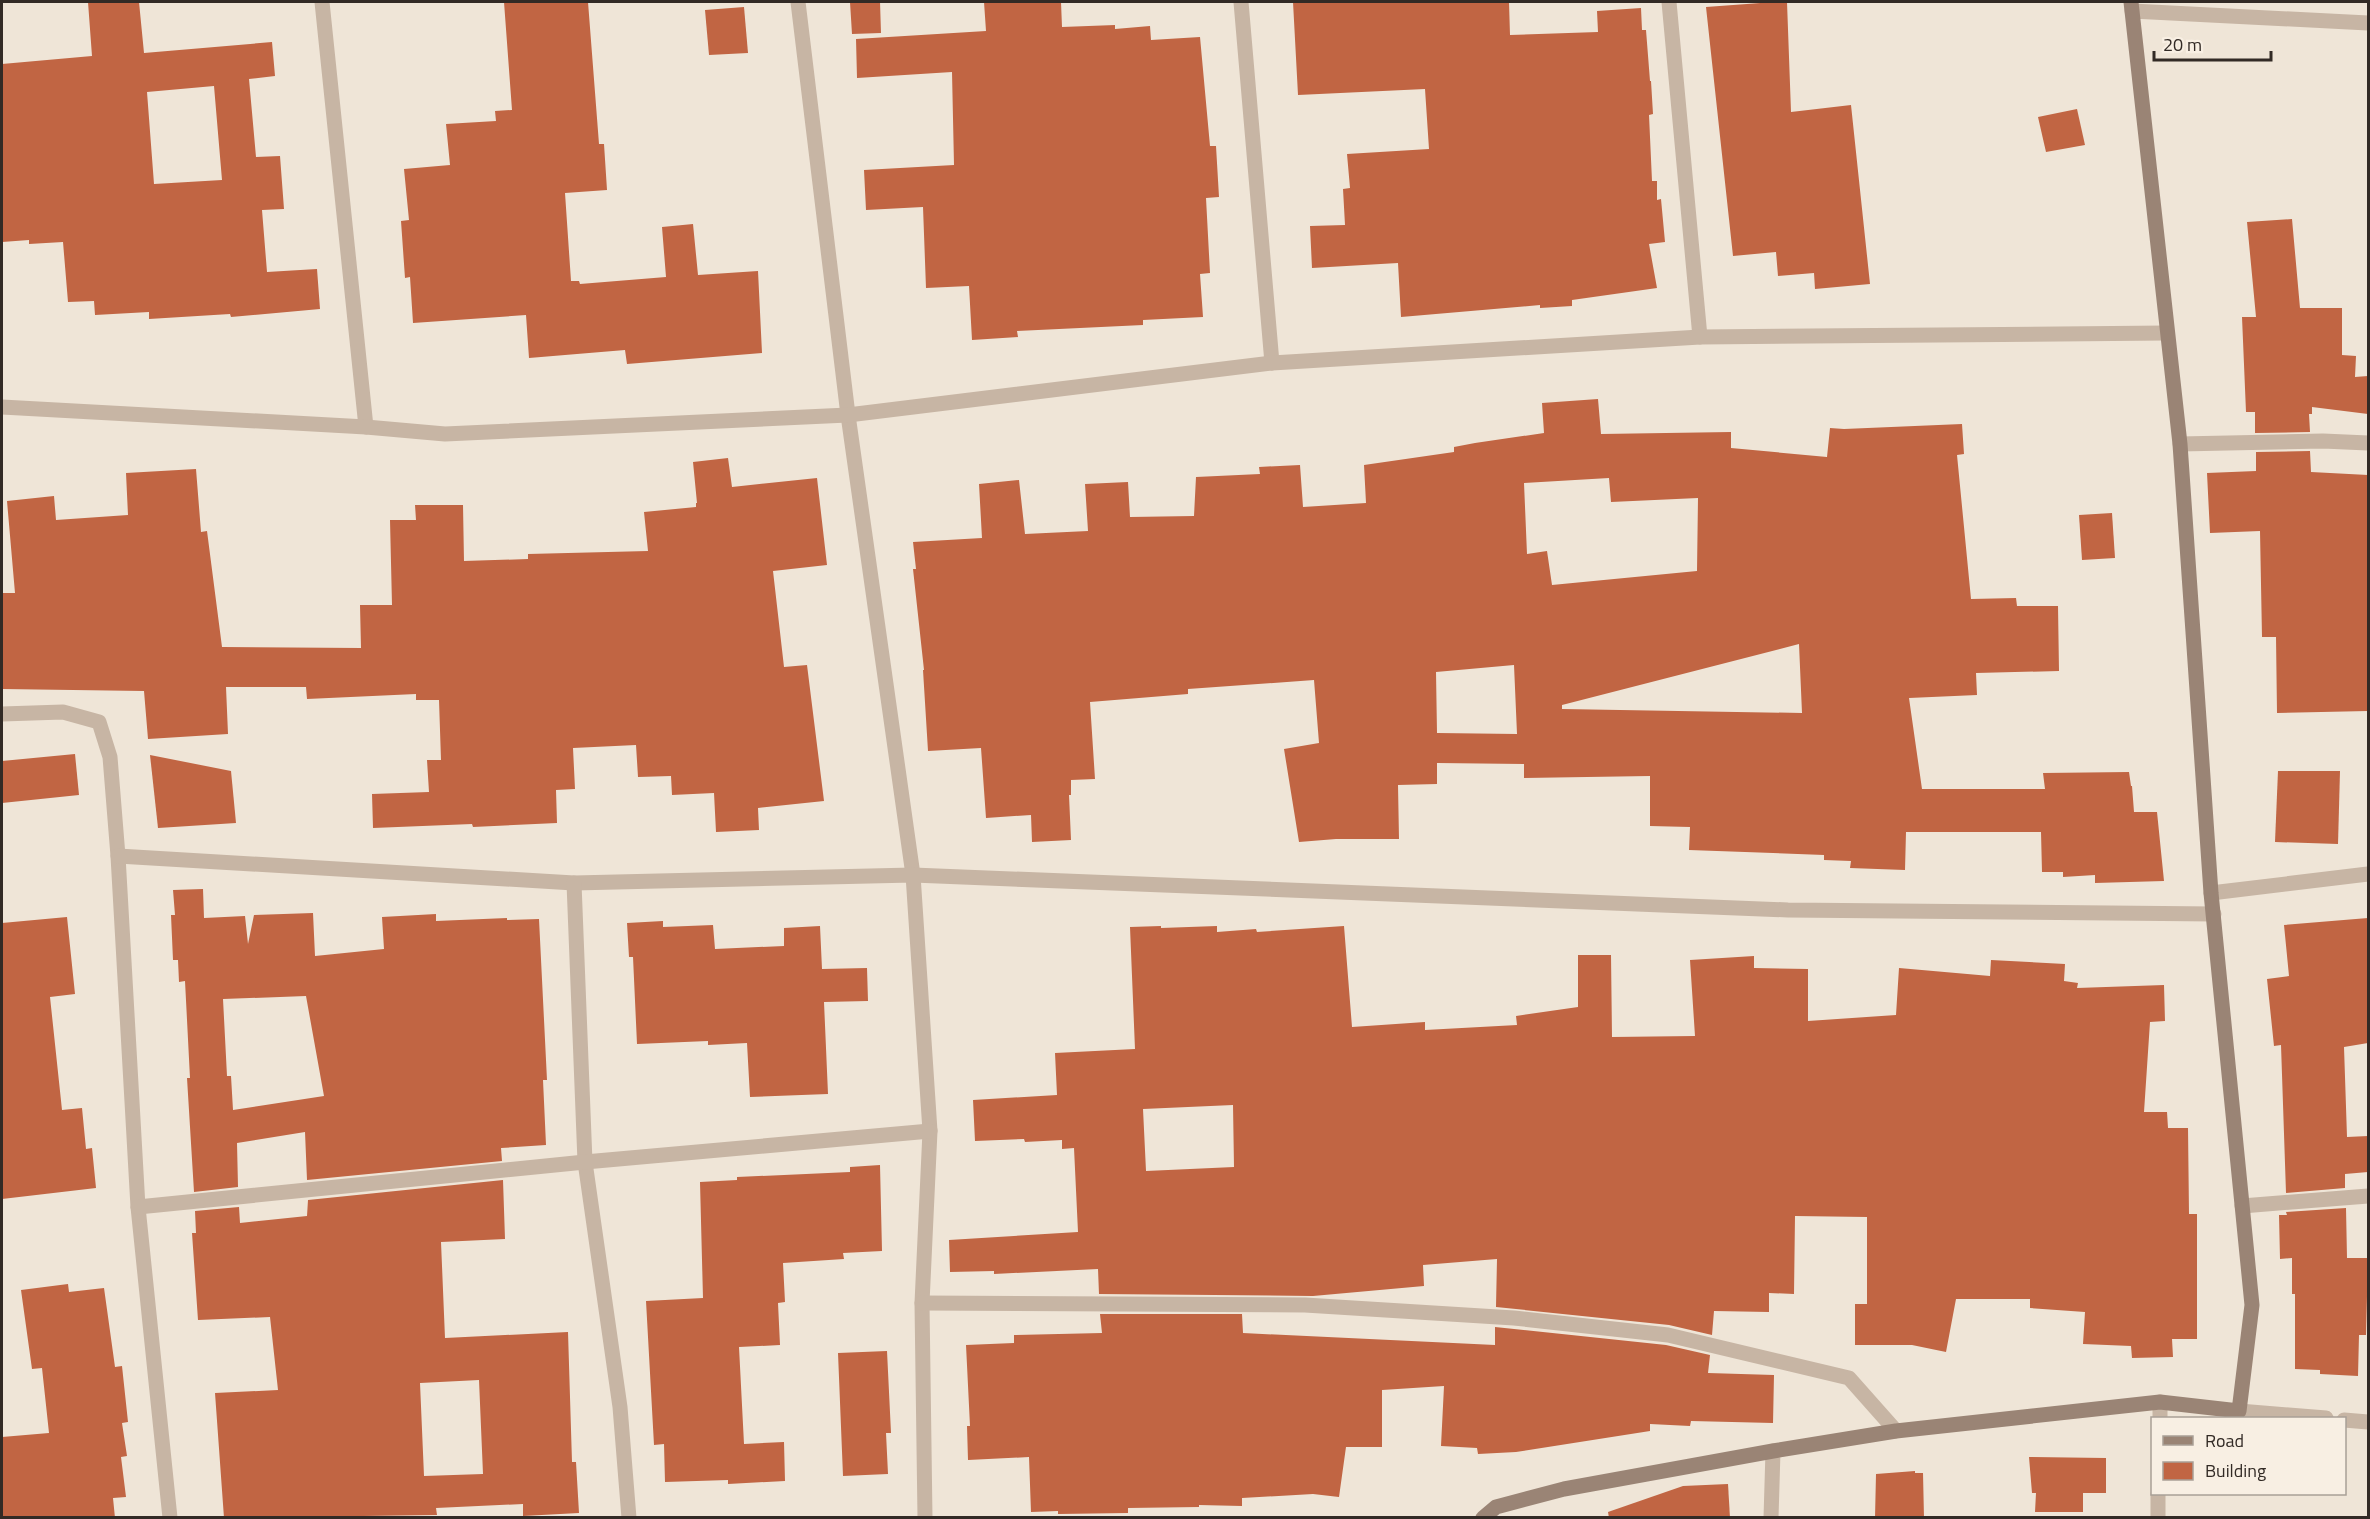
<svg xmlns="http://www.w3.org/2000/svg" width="2370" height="1519" viewBox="0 0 2370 1519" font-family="'Titillium Web',sans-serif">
	<rect width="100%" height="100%" fill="#efe5d7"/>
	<g fill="#c16543" fill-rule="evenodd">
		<path d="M88,2H139L144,53L272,42L275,76L249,79L256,157L280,156L284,209L262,210L267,272L317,269L320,309L231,317L230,314L149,319V312L95,315L94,301L68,302L63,242L29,244V240L2,242V64L92,56ZM214,86L222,180L154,184L147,92Z"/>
		<path d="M504,2H588L599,144H604L607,190L565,193L571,281H579L580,284L666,277L662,227L693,224L698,275L758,271L762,353L627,364L625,350L529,358L526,315L413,323L410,277L405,278L401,221L409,220L404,169L450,165L446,124L496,121L495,111L512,110Z"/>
		<path d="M850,2H880L881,33L852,34Z"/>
		<path d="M984,2H1061L1062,27L1115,25V29L1150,26L1151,40L1200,37L1210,146H1216L1219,197L1206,198L1210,273L1200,274L1203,317L1143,320V325L1017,331L1018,337L972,340L969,286L926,288L923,207L866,210L864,170L954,165L952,72L857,78L856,39L986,31Z"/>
		<path d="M1293,2H1509L1510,35L1598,32L1597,11L1641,8L1642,30H1646L1650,81H1651L1653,114L1649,115L1652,181H1657V200L1661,199L1665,242L1649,244L1657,288L1572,300V306L1540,308V305L1401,317L1398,263L1312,268L1310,226L1345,225L1343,189L1350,188L1347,154L1429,149L1425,89L1298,95Z"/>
		<path d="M1774,2H1787L1791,112L1851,105L1870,284L1815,289L1814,273L1778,276L1776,252L1733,256L1706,7Z"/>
		<path d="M744,7L748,53L709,55L705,10Z"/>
		<path d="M2077,109L2085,145L2046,152L2038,117Z"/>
		<path d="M2292,219L2300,308H2342V355L2356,356L2355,377L2368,376V414L2312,407V414H2309L2310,432L2255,433V412H2246L2242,317H2256L2247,222Z"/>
		<path d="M1598,399L1601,434L1731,432V448L1827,457L1830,428L1844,429L1962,424L1964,454L1957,455L1971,599L2016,598L2017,606H2058L2059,671L1976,673L1977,695L1909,698L1922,789H2045L2043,773L2129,772L2131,786H2132L2134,812H2157L2164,881L2095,883V875L2063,877V872H2042L2041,832H1906L1905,870L1850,868L1851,861L1824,860V855L1689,850L1690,827L1650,826V776L1524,778V764L1437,763V784L1398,785L1399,839H1336L1299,842L1284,749L1319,743L1314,680L1188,689V694L1090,702L1095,779L1071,780V795H1069L1071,840L1032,842L1031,815L986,818L981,748L928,751L923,670H924L913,569H916L913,542L982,538L979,484L1019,480L1025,534L1088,531L1085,484L1128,482L1130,517L1194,516L1196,477L1260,474L1259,467L1300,465L1303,507L1366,503L1364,465L1454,452V447L1475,443L1544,433L1542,403ZM1609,478L1611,502L1698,498L1697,571L1552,585L1547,551L1527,554L1524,483ZM1799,644L1802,713L1562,709V705ZM1514,665L1517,734L1437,733L1436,672Z"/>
		<path d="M2310,451L2311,472L2368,475V711L2277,713L2276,637H2262L2260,531L2210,533L2207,473L2256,471V452Z"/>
		<path d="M728,458L732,487L817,478L827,565L773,571L784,667L807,665L824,801L758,808L759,830L716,832L714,793L672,795L671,776L638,777L636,745L573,748L575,789L556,790L557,823L473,827L472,824L373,828L372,794L429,792L427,760H441L439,700H416V694L307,699L306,687H226L228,734L148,739L144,691L2,689V593H15L7,501L54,496L56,520L128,515L126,473L196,469L201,532L207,531L222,647L361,648L360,605H392L390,520H416L415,505H463L464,561L528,559V554L648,551L644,512L696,507V503H697L693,462Z"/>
		<path d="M2112,513L2115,558L2082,560L2079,515Z"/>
		<path d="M75,754L79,795L2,803V761Z"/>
		<path d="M150,755L231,771L236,823L158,828Z"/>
		<path d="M2278,771H2340L2338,844L2275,842Z"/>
		<path d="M203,889L204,918L245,916L248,944L254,915L313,913L315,956L384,949L382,917L436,914V921L507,918V920L539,919L547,1080H543L546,1145L501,1148L502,1161L307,1180L305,1132L237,1143L238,1187L194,1192L187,1078H190L185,981L179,982L178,960H173L171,915H175L173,890ZM306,996L324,1096L233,1110L231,1076H227L223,999Z"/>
		<path d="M67,917L75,994L50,997L62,1110L82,1108L86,1149L92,1148L96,1188L2,1199V923Z"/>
		<path d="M2368,918V1043L2344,1047L2347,1137L2368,1136V1172L2345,1174V1188L2286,1193L2281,1045L2274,1046L2267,979L2289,976L2284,925Z"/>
		<path d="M663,921V927L713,925L715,949L784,946V928L820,926L822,969L867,968L868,1001L824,1002L828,1094L750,1097L747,1043L708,1045V1041L637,1044L633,957H629L627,923Z"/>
		<path d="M1161,926V928L1217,926V932L1256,929L1257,932L1344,926L1352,1027L1425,1022V1030L1517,1025L1516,1016L1578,1007V955H1611L1612,1037L1695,1036L1690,960L1754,956V968L1808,969V1021L1896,1015L1899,968L1990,976L1991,960L2065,964L2064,981L2078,983L2077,988L2164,985L2165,1021L2150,1022L2144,1112H2167L2168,1128H2188L2189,1214H2197V1339H2172L2173,1357L2132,1358L2131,1346L2083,1344L2085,1312L2030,1308V1299H1956L1946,1352L1912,1345H1855V1304H1867V1217L1795,1216L1794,1294L1769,1293V1312L1714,1311L1712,1335L1669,1325L1496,1307L1497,1259L1423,1265L1424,1286L1313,1296L1099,1294L1098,1269L994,1274V1271L950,1272L949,1240L1078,1232L1074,1148L1062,1149V1140L1025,1142L1024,1139L975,1141L973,1100L1057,1095L1055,1053L1135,1049L1130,927ZM1233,1105L1234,1167L1146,1171L1143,1109Z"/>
		<path d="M880,1165L882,1251L843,1253L844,1259L783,1263L785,1302L778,1303L780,1345L739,1347L744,1444L784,1442L785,1481L728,1484V1480L665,1482L664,1444L654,1445L646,1301L703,1298L700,1182L737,1180V1177L850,1172V1167Z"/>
		<path d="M503,1180L505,1239L441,1242L445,1338L568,1332L572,1462H576L579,1513L523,1516V1504L436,1508L437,1515L224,1518L215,1393L278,1390L270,1317L198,1320L192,1233H196L195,1211L239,1207L240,1223L307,1216L308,1200ZM479,1380L483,1474L424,1476L420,1383Z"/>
		<path d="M2346,1208L2347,1258H2368L2366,1335H2359L2358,1376L2320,1374V1370L2295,1369V1294H2292V1258L2280,1259L2279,1215H2287L2286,1212Z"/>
		<path d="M68,1284L69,1292L104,1288L115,1367L122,1366L128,1422L122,1423L127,1456L121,1457L126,1497L113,1498L115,1518H2V1437L49,1433L42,1368L32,1369L21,1290Z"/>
		<path d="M1100,1314H1242L1243,1333L1495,1345V1327L1666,1345L1710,1355L1708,1373L1774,1375L1773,1423L1691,1421L1690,1426L1650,1424V1431L1516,1452L1478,1454L1477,1448L1441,1446L1444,1386L1382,1390V1447H1346L1339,1497L1313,1494L1242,1498V1506L1199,1505V1507L1128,1508V1513L1058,1514V1511L1031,1512L1029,1457L968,1460L967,1426H970L966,1345L1014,1343V1335L1102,1333Z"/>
		<path d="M887,1351L891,1433H886L888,1474L843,1476L838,1353Z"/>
		<path d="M2029,1457L2106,1458V1493H2083V1512H2035L2036,1493H2032Z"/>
		<path d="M1915,1471V1473H1923L1924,1518H1875L1876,1474Z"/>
		<path d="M1728,1484L1730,1518H1609L1608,1512L1683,1486Z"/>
	</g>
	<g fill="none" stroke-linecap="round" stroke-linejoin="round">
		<g stroke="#c7b5a4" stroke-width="15">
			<path d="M322,2L366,427"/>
			<path d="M798,2L848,415L913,875L930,1131L922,1303L925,1518"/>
			<path d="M1241,2L1272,363"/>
			<path d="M1669,2L1700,337"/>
			<path d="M2132,11L2368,23"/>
			<path d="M2,407L366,427L445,434L848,415L1272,363L1700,337L2166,333"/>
			<path d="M2180,444L2323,441L2368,443"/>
			<path d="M2,714L63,712L99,722L110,757L118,856L138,1207L170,1518"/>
			<path d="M118,856L574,883L913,875L1788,910L2214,914"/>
			<path d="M574,883L585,1162L620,1407L629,1518"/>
			<path d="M2211,893L2368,874"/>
			<path d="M2242,1206L2368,1196"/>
			<path d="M138,1207L585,1162L930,1131"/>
			<path d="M922,1303L1305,1305L1514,1318L1668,1335L1849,1378L1896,1431"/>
			<path d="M2239,1411L2326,1418"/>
			<path d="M2160,1418V1402"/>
			<path d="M2344,1420L2368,1422"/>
			<path d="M1771,1518L1773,1451"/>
			<path d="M2158,1518V1494"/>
		</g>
		<path stroke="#9a8475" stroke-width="15" d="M1483,1518L1496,1507L1564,1489L1773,1451L1896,1431L2160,1402L2239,1411L2252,1305L2211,893L2180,444L2131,2"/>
	</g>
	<rect width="2370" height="1519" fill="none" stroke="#322a25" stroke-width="6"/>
	<rect x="2151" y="1417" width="195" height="78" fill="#f8efe3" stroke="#a9a097" stroke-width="1.5"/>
	<rect x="2163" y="1436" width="30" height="9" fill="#9a8475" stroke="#a9a097" stroke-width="1.5"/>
	<text x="2205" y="1447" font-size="18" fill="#322a25">Road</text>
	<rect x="2163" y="1462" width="30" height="18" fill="#c16543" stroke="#a9a097" stroke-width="1.5"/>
	<text x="2205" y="1477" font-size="18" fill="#322a25">Building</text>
	<path d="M2154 51v9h117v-9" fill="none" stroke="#322a25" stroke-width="3"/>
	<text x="2163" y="51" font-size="18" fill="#322a25" stroke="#f8efe3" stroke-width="4.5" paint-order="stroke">20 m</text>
</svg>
